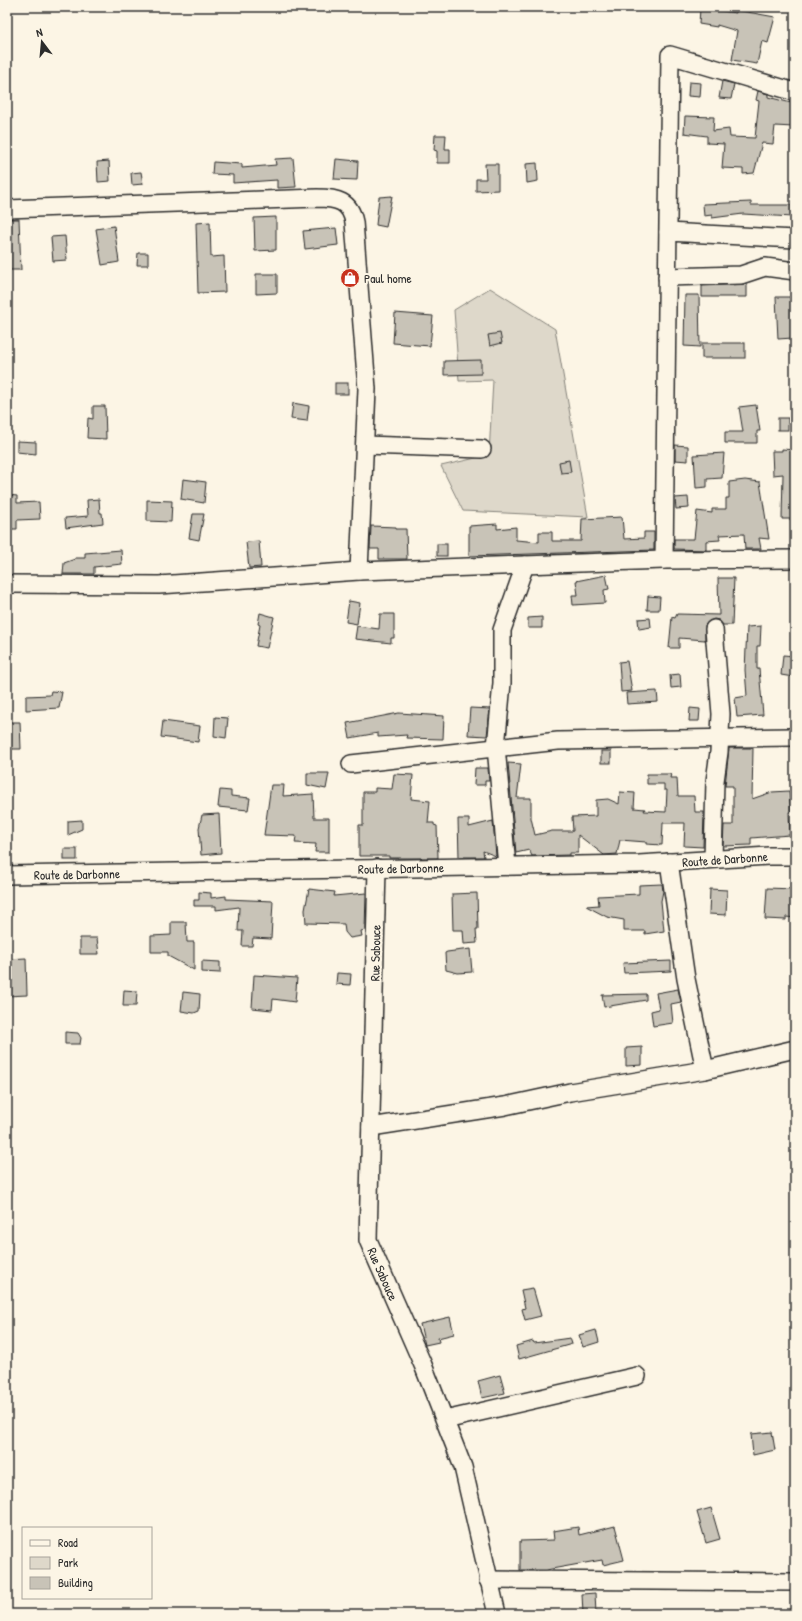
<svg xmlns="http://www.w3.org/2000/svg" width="802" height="1621" viewBox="0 0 802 1621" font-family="'Patrick Hand',sans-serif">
	<rect width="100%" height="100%" fill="#fcf5e5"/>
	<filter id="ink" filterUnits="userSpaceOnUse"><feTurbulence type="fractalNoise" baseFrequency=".025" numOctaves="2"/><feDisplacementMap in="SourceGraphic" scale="8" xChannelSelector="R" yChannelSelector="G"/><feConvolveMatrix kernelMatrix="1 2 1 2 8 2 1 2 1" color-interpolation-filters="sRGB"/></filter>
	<g filter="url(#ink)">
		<path fill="#ded8ca" stroke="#84827a" d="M490,288L555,329L588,517L463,511L441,466L489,455L493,380L459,381L454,310Z"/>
		<g fill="#c8c3b7" stroke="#2b2b2b">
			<path d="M700,8L736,13V10L775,17L768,43L762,41L757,64L732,60L737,31L717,25V27L699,24Z"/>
			<path d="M722,81L734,84L731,99L719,98Z"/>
			<path d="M689,82L701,83L700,97L688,96Z"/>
			<path d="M758,91L768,94V97L795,104L793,127L775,126L773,144L762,143L754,173L743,174V169L722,168L724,144L707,143V136L684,133L685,116L714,117L713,131L729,129L730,137L755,138L759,101L756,100Z"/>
			<path d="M435,135H446L445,149H450V163H437V151L434,150Z"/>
			<path d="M293,158L296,187L277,188V180L233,183V175L212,174L213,162L242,164V168L276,165L275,159Z"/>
			<path d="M336,159L358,161L357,180L334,179Z"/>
			<path d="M109,161L110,181L98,182L97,162Z"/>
			<path d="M537,163L538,181L527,183L526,164Z"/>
			<path d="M485,164H498V190L476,191V179H486Z"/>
			<path d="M141,172L143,184L132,185L131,173Z"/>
			<path d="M392,196L386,227L376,225L379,197Z"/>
			<path d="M751,202V205H792V217L743,214L712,218V215L704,216L703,204Z"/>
			<path d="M276,217V250L255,251L254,218Z"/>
			<path d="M7,219H19L21,270H7Z"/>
			<path d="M210,222L211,257L224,256L225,292L198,293L196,223Z"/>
			<path d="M114,226L119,262L102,265L96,229Z"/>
			<path d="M336,228L338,245L305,249L303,231Z"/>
			<path d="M65,236L67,260L53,261L51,237Z"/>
			<path d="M138,253H148V265H137Z"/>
			<path d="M256,274H277V293L256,294Z"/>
			<path d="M747,284V297H702V286Z"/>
			<path d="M685,295H699L700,347L684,346Z"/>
			<path d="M776,297H792L793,338L778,339Z"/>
			<path d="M395,313L433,316L430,346L393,343Z"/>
			<path d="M500,333L502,343L490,346L488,335Z"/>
			<rect x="702" y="343" width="43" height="15"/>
			<path d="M481,360V374L444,375V361Z"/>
			<rect x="335" y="383" width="13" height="11"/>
			<path d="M293,403L309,406L307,421L291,419Z"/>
			<path d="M756,405L760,431H757V443H725V432H743L739,407Z"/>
			<path d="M93,406H105L106,439L87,438L88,418L93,419Z"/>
			<rect x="778" y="418" width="10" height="12"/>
			<path d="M17,441L36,442V454L17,452Z"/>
			<path d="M675,445L688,446V461L675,460Z"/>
			<path d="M782,449L795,450V519H782L783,474L773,475L772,451H782Z"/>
			<path d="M724,453L722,478L707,479V487L696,488L694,455Z"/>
			<path d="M569,460L571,472L561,473L559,462Z"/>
			<path d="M183,479L206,482L204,503L181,499Z"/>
			<path d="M745,480L760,482L769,539L759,538L761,549H745L744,534L719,535L720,540L706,541V550L674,549V539H694L697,511L712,513V509H726V498H729V482Z"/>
			<path d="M8,495L17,496V503L39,502L40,519L17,520V529H7Z"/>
			<path d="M688,497L689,508L676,509L675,498Z"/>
			<path d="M99,499L100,513H102L103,523L66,528L65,518L88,516L87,500Z"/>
			<path d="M147,500L172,501L171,522L147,521Z"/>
			<path d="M193,514H204L199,540L189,538Z"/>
			<path d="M622,517L624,539L644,538V532H654V550L469,556V526L497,524V529L516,527V540L539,542V532H552V541H581L582,519Z"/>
			<path d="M371,526L396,527V529H406L407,559H379V549H370Z"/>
			<path d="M259,541L261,567L249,568L246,542Z"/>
			<rect x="437" y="544" width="10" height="12"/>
			<path d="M121,550L122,564L94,567V574H63L64,563L75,559V558H85V553Z"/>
			<path d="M606,575L609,589L604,590L605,603L573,605L572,595H578L576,581Z"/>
			<path d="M718,578H734L732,625H723L719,620L714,619L709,621L705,625V640L679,638V648H669L672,617L675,618L677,614L719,615Z"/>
			<path d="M648,596L660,597L659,610H647Z"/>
			<path d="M349,601L360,603L357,624L346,622Z"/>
			<path d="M260,613L274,617L267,648L256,646L260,625L258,624Z"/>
			<path d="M380,614H394V638H391V643L355,639L357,626L379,629Z"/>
			<path d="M542,617V628H528V618Z"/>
			<path d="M650,618L651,627L639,629L638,619Z"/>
			<path d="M761,626L760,646H757V669H759L763,715L737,717L735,698L747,696L745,670L747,627Z"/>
			<path d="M783,655L795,656L793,677L781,675Z"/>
			<path d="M627,661L632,691L621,692L619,662Z"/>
			<path d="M680,674L681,687L671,688L670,675Z"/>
			<path d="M51,691L62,692L59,708L26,710V696L50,695Z"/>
			<path d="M657,691L658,702L627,704L626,693Z"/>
			<path d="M470,708L490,709L487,736L468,735Z"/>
			<path d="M690,708L700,709L699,721H689Z"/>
			<path d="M399,713L444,716L443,739L406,738L407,735L378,737V733L350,738L347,723Z"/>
			<path d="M215,717L228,718L226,738L214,736Z"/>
			<path d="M163,721L200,726L198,742L161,737Z"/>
			<path d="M7,722H20L21,749H7Z"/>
			<path d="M729,748H753L752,799L772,792L789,791L791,811L789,812L790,835L751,838V845L723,846L724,825H733V786H725Z"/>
			<rect x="601" y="751" width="10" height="12"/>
			<path d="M508,763L521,764L517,798H531V818L535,835L552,831H573L572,817L596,816V800L608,799L619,804L620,792L635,793L634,808L645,809L644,811L666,812L667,790H664V784H647V774H671L670,778H677L678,796H694L695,812H704L703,847L684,846L685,823H663L662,845L646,844V842L620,840L617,854L604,855L578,835V853H570V855L532,856L529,850L516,853Z"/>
			<path d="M475,768H488L489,781H485V785H474Z"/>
			<path d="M307,773H329L326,789L307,785Z"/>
			<path d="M394,774L413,775L411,799L430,801L428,823H434V825L437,826L438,858H389V856H359V825H363V792H375V788L392,789Z"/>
			<path d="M271,785H284L283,796L313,794L314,818H329V852H315L316,844L295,843L296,836L264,835Z"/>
			<path d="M220,790L231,791V796L250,798L248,810L218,807Z"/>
			<path d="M219,814L221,853L201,855L199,828L202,815Z"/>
			<path d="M458,819H469V827L493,821L496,856L483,851L484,857H459Z"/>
			<path d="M82,820V829L68,835V821Z"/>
			<rect x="64" y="849" width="13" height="11"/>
			<path d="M662,884L663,891L661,901L664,931L645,934V931H624V920L607,917L586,906L599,905L598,896L639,894V885Z"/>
			<path d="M767,888L795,889V918L786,917V920L765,919Z"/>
			<path d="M309,889L335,892L334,896L366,893L365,930L361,931L362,936L350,938L345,932L344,924L306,923L305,910Z"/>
			<path d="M710,889L727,890L726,915L709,914Z"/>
			<path d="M199,892L211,893V898L226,896V899L273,901L271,939L253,938L252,946H242L243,931H238L239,907L216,910V906H194V900H199Z"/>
			<path d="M477,893L478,929H476L477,943L464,944L463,930H453L452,894Z"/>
			<path d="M171,922H186L187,942H194V970L168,956V952H151V936L171,935Z"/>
			<path d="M80,938H97L99,954H80Z"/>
			<path d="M470,949L472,972L458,973L446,970L445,953L447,952Z"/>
			<path d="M26,958L27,995L7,996V959Z"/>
			<path d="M202,961L220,962V973L202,972Z"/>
			<path d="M671,961V971L624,973L623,963Z"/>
			<path d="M337,973L351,974L350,985L336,984Z"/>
			<path d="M254,975L297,978L295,1002L273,999L272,1010L252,1008Z"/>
			<path d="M678,989L681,1002L671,1004L673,1023L653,1026L651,1011L659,1009L656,993Z"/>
			<path d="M124,990L137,991L136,1006H123Z"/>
			<path d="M183,992L200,994L199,1011L194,1013L181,1011Z"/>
			<path d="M646,994V1000L604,1007L602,995Z"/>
			<path d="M65,1032L78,1033L81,1038L80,1044H65Z"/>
			<path d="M642,1047V1065L626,1066V1048Z"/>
			<path d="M533,1288L541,1316L525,1320L522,1309L525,1308L521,1290Z"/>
			<path d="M450,1317L454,1334L438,1338L439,1342L425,1345L420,1324Z"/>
			<path d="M596,1330L599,1342L583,1347L579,1335Z"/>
			<path d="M570,1338L572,1344L519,1359L516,1346L533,1341L534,1343Z"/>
			<path d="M500,1375L505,1393L482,1398L478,1381Z"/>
			<path d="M772,1432L775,1450L753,1455L751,1434Z"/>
			<path d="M711,1508L720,1539L706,1543L697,1512Z"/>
			<path d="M615,1526L624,1560L603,1565L602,1560L546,1570H520V1541L554,1540L553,1531L578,1527L579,1535Z"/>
			<path d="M595,1593L596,1614H583L582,1594Z"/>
		</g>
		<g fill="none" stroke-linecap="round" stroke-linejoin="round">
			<defs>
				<g id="minor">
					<path d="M7,209L317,198C337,198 350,201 354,222L367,389L359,571"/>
					<path d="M668,232L795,239"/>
					<path d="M667,277L741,275L765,267L795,271"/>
					<path d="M365,445L482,449"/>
					<path d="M664,560L670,55L795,92"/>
					<path d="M7,584L159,585L359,571L664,560L795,559"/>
					<path d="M351,764L558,741L793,737"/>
					<path d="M713,859L715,781L719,752L721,714L714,629"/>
					<path d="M669,862L686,979L705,1070"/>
					<path d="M507,866L496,747L502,683V630L525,565"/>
					<path d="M377,868L368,1240L423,1365L463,1467L497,1614"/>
					<path d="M7,875L639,864L769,856H795"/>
					<path d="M371,1127L505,1106L570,1092L705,1070L795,1049"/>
					<path d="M445,1420L637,1376"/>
					<path d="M488,1580L795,1582"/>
				</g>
			</defs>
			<use href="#minor" stroke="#2b2b2b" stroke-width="20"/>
			<use href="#minor" stroke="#fcf5e5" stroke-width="17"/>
		</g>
	</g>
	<defs>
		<symbol id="shop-disc" viewBox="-11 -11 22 22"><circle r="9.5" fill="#c8321e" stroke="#fcf5e5"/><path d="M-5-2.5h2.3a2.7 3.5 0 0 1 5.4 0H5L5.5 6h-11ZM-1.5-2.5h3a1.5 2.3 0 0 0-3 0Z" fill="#fff"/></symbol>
	</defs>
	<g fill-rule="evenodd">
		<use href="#shop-disc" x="339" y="267" width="22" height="22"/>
	</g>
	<g text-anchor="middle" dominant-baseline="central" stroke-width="4" stroke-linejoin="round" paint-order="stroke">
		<g font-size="13" fill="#2b2b2b" stroke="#fcf5e5" text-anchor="start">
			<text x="364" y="278">Paul home</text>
		</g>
		<g font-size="13" fill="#2b2b2b" stroke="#fcf5e5">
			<text transform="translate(725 859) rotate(-4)">Route de Darbonne</text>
			<text transform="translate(401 868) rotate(-1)">Route de Darbonne</text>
			<text transform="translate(77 874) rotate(-1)">Route de Darbonne</text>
			<text transform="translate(375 953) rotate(-89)">Rue Sabouce</text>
			<text transform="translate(383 1274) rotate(66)">Rue Sabouce</text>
		</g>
	</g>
	<rect width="802" height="1621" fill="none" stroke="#fcf5e5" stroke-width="24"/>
	<rect x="12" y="12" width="778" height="1597" fill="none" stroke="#2b2b2b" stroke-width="1.5" filter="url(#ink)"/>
	<rect x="22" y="1527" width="130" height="72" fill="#fcf5e5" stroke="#a8a49b"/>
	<rect x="30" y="1540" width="20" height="6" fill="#fcf5e5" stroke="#a8a49b"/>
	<text x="58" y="1547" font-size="12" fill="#2b2b2b">Road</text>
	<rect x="30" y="1557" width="20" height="12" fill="#ded8ca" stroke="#a8a49b"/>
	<text x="58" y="1567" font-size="12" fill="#2b2b2b">Park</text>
	<rect x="30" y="1577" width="20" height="12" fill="#c8c3b7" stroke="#a8a49b"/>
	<text x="58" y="1587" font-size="12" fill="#2b2b2b">Building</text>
	<g transform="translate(42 42) rotate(344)" stroke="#fcf5e5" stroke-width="3" paint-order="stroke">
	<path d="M0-3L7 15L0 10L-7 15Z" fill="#2b2b2b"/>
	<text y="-6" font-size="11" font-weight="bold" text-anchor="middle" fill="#2b2b2b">N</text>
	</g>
</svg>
